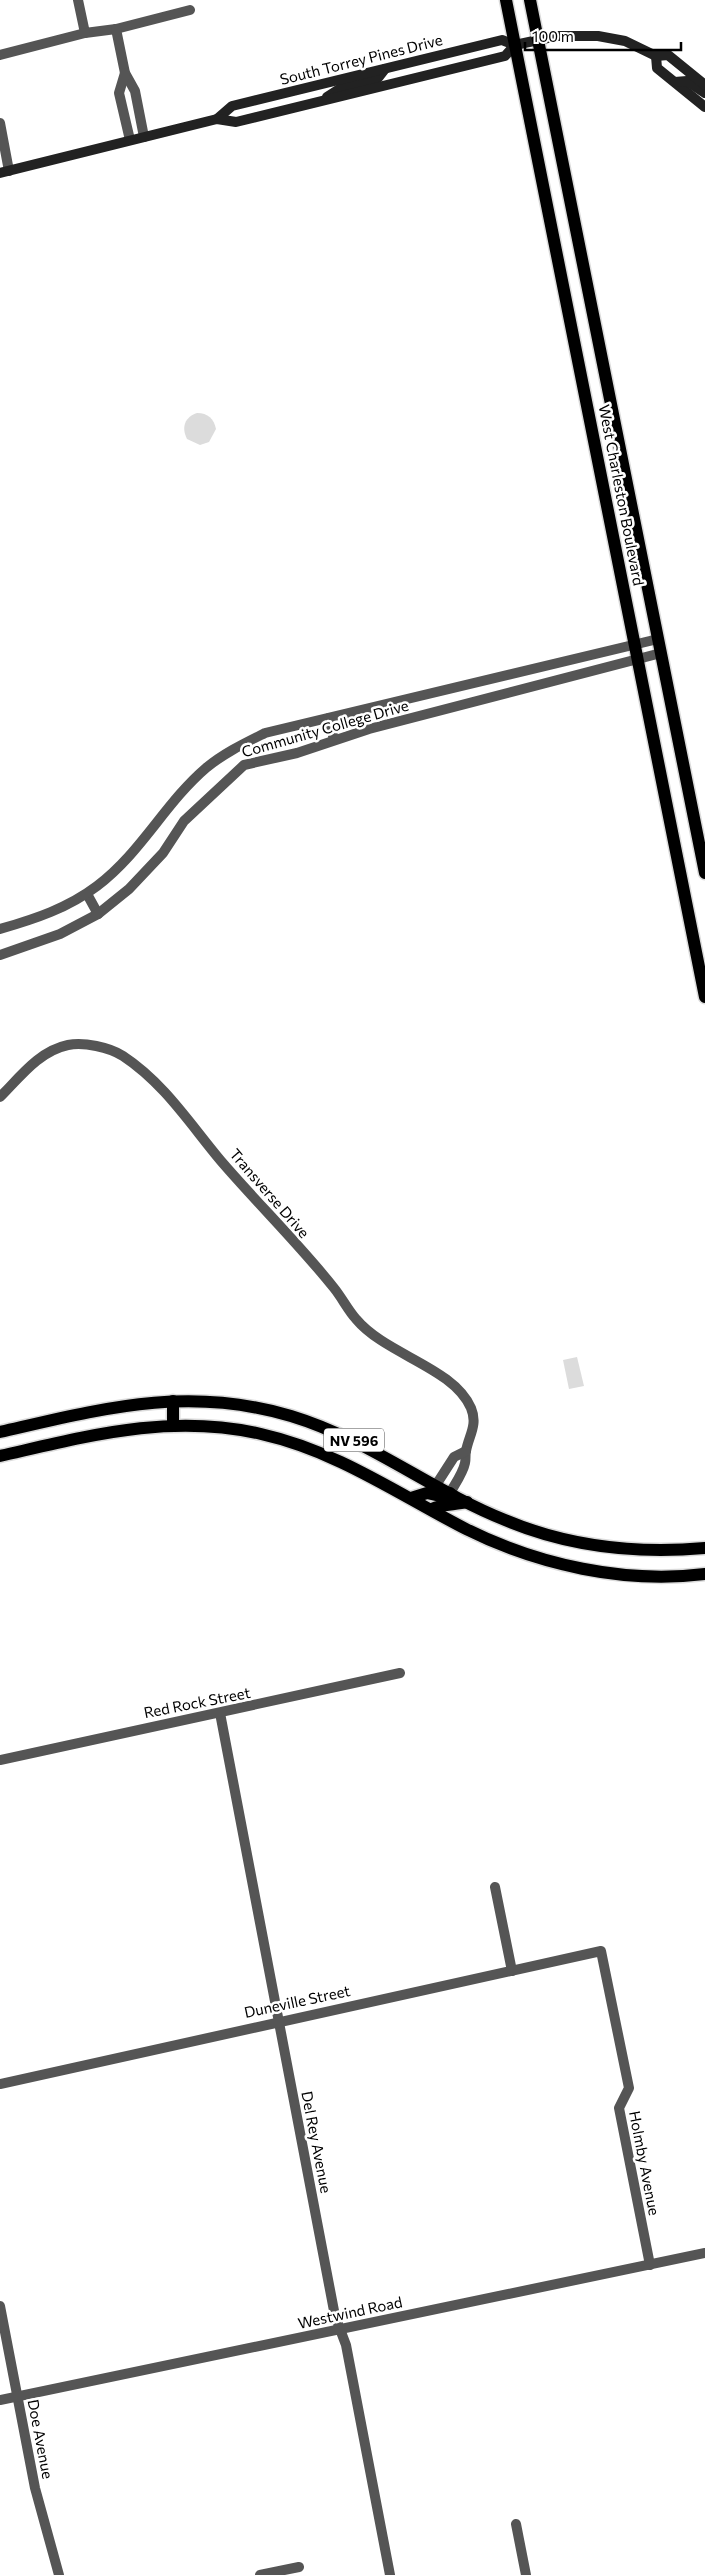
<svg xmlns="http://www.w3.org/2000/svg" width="705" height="2575" viewBox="0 0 705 2575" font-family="Commissioner,sans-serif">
	<rect width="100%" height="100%" fill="#fff"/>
	<g fill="#dcdcdc">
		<path d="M197,413C208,413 214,419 216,429L209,442L200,445L187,439C181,427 185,417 197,413Z"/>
		<path d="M577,1357L584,1386L569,1389L563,1360Z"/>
	</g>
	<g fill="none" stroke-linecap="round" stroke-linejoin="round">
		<defs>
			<g id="primary">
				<path d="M506,0L705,997"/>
				<path d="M530,0L705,873"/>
				<path d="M173,1425V1401"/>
				<path d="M0,1432C101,1409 187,1385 291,1416C370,1440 430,1490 505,1520C569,1547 636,1554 705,1548"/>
				<path d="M0,1456C88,1436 170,1413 261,1434C337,1451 398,1494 466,1529C538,1565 625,1584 705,1574"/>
				<path d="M411,1498L427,1493L440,1496L450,1493"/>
				<path d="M432,1509C443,1504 455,1505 467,1502"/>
			</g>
		</defs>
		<use href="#primary" stroke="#dbdbdb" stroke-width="15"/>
		<g stroke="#555" stroke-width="10">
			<path d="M78,0L85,33L116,29L190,10"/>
			<path d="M116,29L125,73L135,91L144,137"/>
			<path d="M0,55L85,33"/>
			<path d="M125,73L119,93L130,140"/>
			<path d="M0,123L9,171"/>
			<path d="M0,1097C20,1077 39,1051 68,1045C84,1042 109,1047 123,1056C164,1083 190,1124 221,1161C258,1204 299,1244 334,1288C342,1298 348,1310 356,1319C386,1355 453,1367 471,1408C478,1425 469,1435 466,1451C465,1455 466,1459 465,1463C463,1473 455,1484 450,1493"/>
			<path d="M436,1485L454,1457L466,1451"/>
			<path d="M220,1713L335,2316L346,2345L390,2575"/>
			<path d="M0,1760L400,1673"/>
			<path d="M495,1887L512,1971"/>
			<path d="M0,2084L601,1951L629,2088L619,2108L650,2265"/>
			<path d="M0,2306L35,2488L59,2575"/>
			<path d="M0,2400L705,2253"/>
			<path d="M516,2524L526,2575"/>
			<path d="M260,2575L299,2567"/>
		</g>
		<g stroke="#555" stroke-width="10">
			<path d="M329,718L334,740"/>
			<path d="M87,894L98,914"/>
			<path d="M0,929C35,919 68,908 97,886C141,853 165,803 206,768C224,753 245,743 265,733L658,639"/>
			<path d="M0,955L60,934L98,914L129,889L163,853L184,821L244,765L297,753L369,729L661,653"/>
		</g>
		<g stroke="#222" stroke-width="10">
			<path d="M656,56L657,68L705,107"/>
			<path d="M675,82L687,81L705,93"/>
			<path d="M327,97L341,88L378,78L385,69"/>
			<path d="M217,119L232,106L502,40L515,45L557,36H598L625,41L656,56L668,55L705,85"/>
			<path d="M0,173L217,119L236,122L505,56L515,45"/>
		</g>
		<use href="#primary" stroke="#000" stroke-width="12"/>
	</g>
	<g text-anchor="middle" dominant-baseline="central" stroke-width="5" stroke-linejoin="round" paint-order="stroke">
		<rect fill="#fff" stroke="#4c4c4c" stroke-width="1" x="324" y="1428.5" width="60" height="23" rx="4"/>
		<g font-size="14" font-weight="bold" fill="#000">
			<text x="354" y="1440">NV 596</text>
		</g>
		<g font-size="15" fill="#000" stroke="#fff">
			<text transform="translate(361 59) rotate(-14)">South Torrey Pines Drive</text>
			<text transform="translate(622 495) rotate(79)">West Charleston Boulevard</text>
			<text transform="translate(325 728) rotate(-16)">Community College Drive</text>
			<text transform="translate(270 1193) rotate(49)">Transverse Drive</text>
			<text transform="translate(197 1702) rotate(-11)">Red Rock Street</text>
			<text transform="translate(297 2001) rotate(-12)">Duneville Street</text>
			<text transform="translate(317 2142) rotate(79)">Del Rey Avenue</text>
			<text transform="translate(645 2163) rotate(79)">Holmby Avenue</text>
			<text transform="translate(350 2312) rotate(-12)">Westwind Road</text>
			<text transform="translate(41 2439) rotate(79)">Doe Avenue</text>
		</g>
	</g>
	<path d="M525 42v8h156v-8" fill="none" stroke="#000000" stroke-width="2.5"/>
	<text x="532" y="42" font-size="15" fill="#000000" stroke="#ffffff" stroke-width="4" paint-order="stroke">100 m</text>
</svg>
